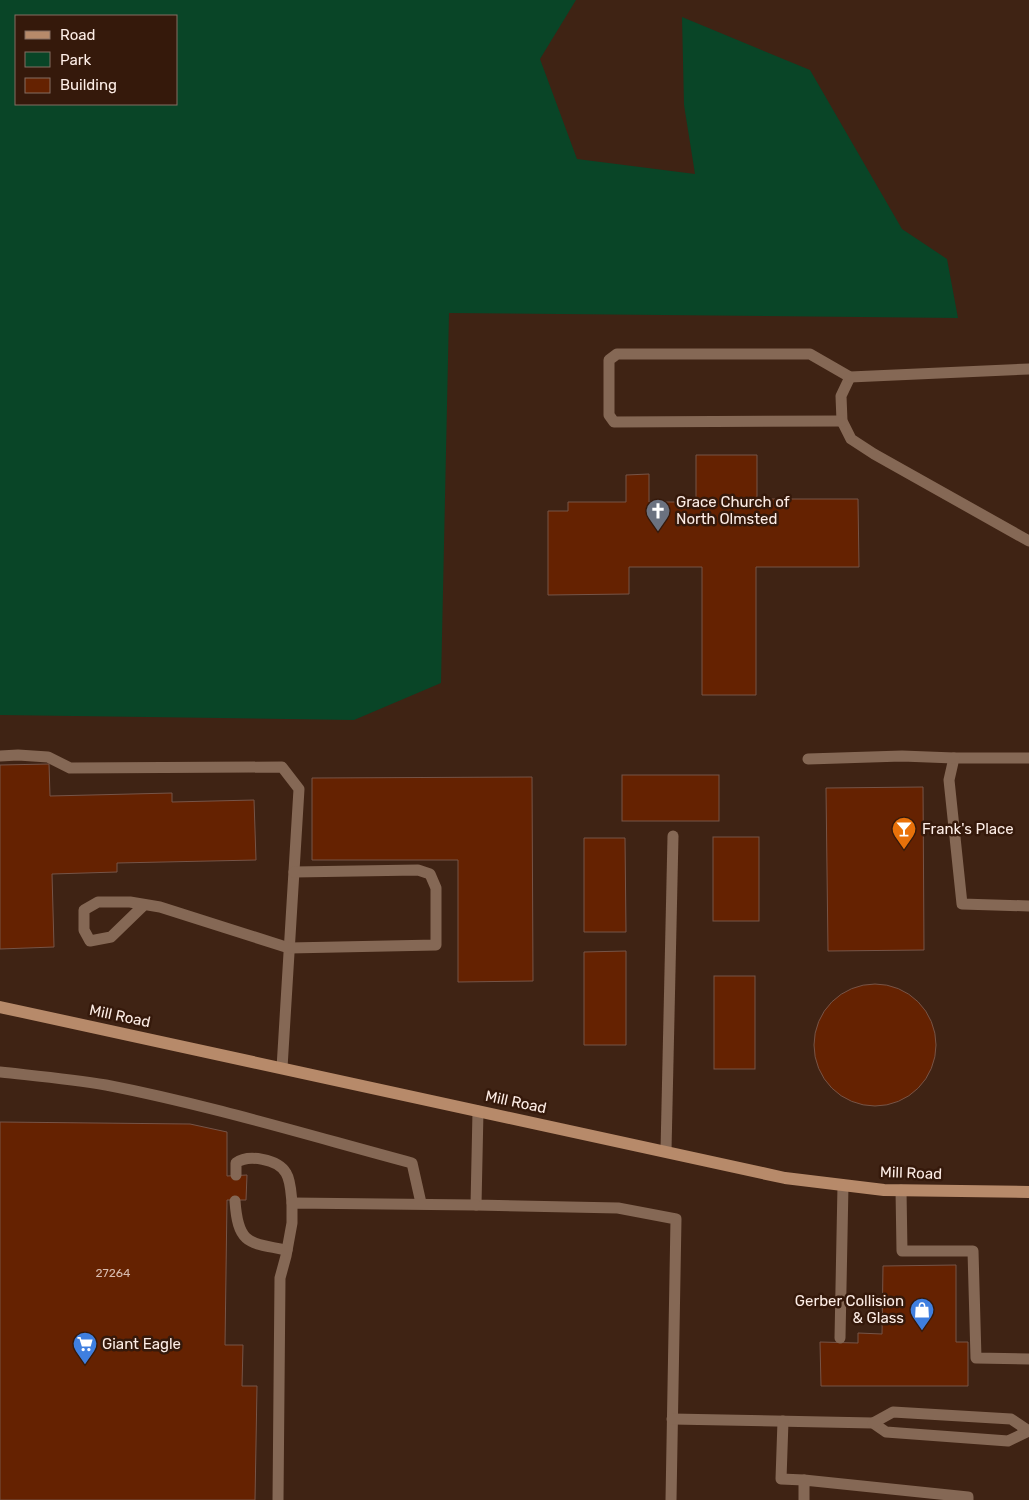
<svg xmlns="http://www.w3.org/2000/svg" width="1029" height="1500" viewBox="0 0 1029 1500" font-family="Rubik,sans-serif">
	<rect width="100%" height="100%" fill="#3f2314"/>
	<path fill="#094527" fill-rule="evenodd" d="M0,0H576L540,59L577,159L695,174L684,105L682,17L810,70L902,229L947,259L958,318L449,313L441,683L354,720L0,715ZM16,16H176V104H16Z"/>
	<g fill="#652201" stroke="#765447">
		<path d="M696,455H757V499H858L859,567H756V695H702V567H629V594L548,595V511H568V502H626V475L649,474V502H696Z"/>
		<path d="M49,764L50,796L172,793V802L254,800L256,860L117,863V872L52,874L54,947L0,949V765Z"/>
		<rect x="622" y="775" width="97" height="46"/>
		<path d="M532,777L533,981L458,982V860H312V778Z"/>
		<path d="M923,787L924,950L828,951L826,788Z"/>
		<rect x="713" y="837" width="46" height="84"/>
		<path d="M584,838H625L626,932H584Z"/>
		<path d="M626,951V1045H584V952Z"/>
		<rect x="714" y="976" width="41" height="93"/>
		<circle cx="875" cy="1045" r="61"/>
		<path d="M0,1122L190,1124L227,1132V1176L247,1175L246,1200H227L225,1345H243L242,1386H257L255,1500H0Z"/>
		<path d="M956,1265V1342H968V1386H821L820,1342L858,1343V1333L882,1334L883,1266Z"/>
	</g>
	<g fill="none" stroke-linecap="round" stroke-linejoin="round">
		<g stroke="#856855" stroke-width="11">
			<path d="M850,377L841,396L842,421L851,439L874,454L1029,541"/>
			<path d="M842,421L614,422L609,415V360L617,354H810L850,377L1029,369"/>
			<path d="M0,756L18,755L48,757L70,768L282,767L299,789L282,1068"/>
			<path d="M1029,758H954L949,780L962,904L1029,906"/>
			<path d="M808,759L902,756L954,758"/>
			<path d="M144,905L111,937L90,941L84,930V910L98,902H130L160,907L289,948L436,945V888L430,874L418,870L294,872"/>
			<path d="M0,1072C36,1076 71,1079 106,1085C209,1105 311,1136 412,1163L421,1203"/>
			<path d="M478,1111L476,1205L618,1208L676,1219L671,1500"/>
			<path d="M666,1151L673,836"/>
			<path d="M236,1175V1163C248,1154 278,1159 286,1173C291,1181 291,1194 292,1203"/>
			<path d="M901,1190L902,1251H973L976,1358L1029,1359"/>
			<path d="M235,1201C238,1244 248,1243 287,1250"/>
			<path d="M840,1338L843,1185"/>
			<path d="M672,1419L873,1423L886,1432L1008,1441L1029,1431"/>
			<path d="M783,1421L781,1479L804,1480"/>
			<path d="M873,1423L893,1412L1011,1419L1029,1431"/>
			<path d="M278,1500L280,1278L286,1256L292,1223V1203L476,1205"/>
			<path d="M804,1500V1480L968,1497V1500"/>
		</g>
		<path stroke="#b78a6a" stroke-width="12" d="M0,1007L785,1178L884,1190L1029,1192"/>
	</g>
	<defs>
		<symbol id="church-pin" viewBox="-11 -11 22 30"><path d="M0 17L-7.5 6A9.5 9.5 0 1 1 7.5 6Z" fill="#6b7280" stroke="#35190b"/><path d="M-1.2-6h2.4v3.5h3.3v2.4h-3.3V6h-2.4V-.1h-3.3v-2.4h3.3Z" fill="#fff"/></symbol>
		<symbol id="bar-pin" viewBox="-11 -11 22 30"><path d="M0 17L-7.5 6A9.5 9.5 0 1 1 7.5 6Z" fill="#e8710a" stroke="#35190b"/><path d="M-6-5H6L.8 .8V4.5H3.5V6h-7V4.5H-.8V.8Z" fill="#fff"/></symbol>
		<symbol id="shop-pin" viewBox="-11 -11 22 30"><path d="M0 17L-7.5 6A9.5 9.5 0 1 1 7.5 6Z" fill="#3f7fe0" stroke="#35190b"/><path d="M-5-2.5h2.3a2.7 3.5 0 0 1 5.4 0H5L5.5 6h-11ZM-1.5-2.5h3a1.5 2.3 0 0 0-3 0Z" fill="#fff"/></symbol>
		<symbol id="supermarket-pin" viewBox="-11 -11 22 30"><path d="M0 17L-7.5 6A9.5 9.5 0 1 1 7.5 6Z" fill="#3f7fe0" stroke="#35190b"/><path d="M-6-5.5h2.5l.6 2H6L4.5 2H-2.5L-4.4-4H-6ZM-1.5 3.2a1.3 1.3 0 1 0 .1 0ZM3 3.2a1.3 1.3 0 1 0 .1 0Z" fill="#fff"/></symbol>
	</defs>
	<g fill-rule="evenodd">
		<use href="#church-pin" x="644" y="497" width="28" height="38"/>
		<use href="#bar-pin" x="890" y="815" width="28" height="38"/>
		<use href="#shop-pin" x="908" y="1296" width="28" height="38"/>
		<use href="#supermarket-pin" x="71" y="1330" width="28" height="38"/>
	</g>
	<g text-anchor="middle" dominant-baseline="central" stroke-width="5" stroke-linejoin="round" paint-order="stroke">
		<g font-size="12" fill="#d7baad">
			<text x="113" y="1273">27264</text>
		</g>
		<g font-size="15" fill="#fdede6" stroke="#35190b" text-anchor="start">
			<text x="676" y="502">Grace Church of<tspan x="676" dy="17">North Olmsted</tspan></text>
			<text x="922" y="829">Frank's Place</text>
			<text x="904" y="1301" text-anchor="end">Gerber Collision<tspan x="904" dy="17">&amp; Glass</tspan></text>
			<text x="102" y="1344">Giant Eagle</text>
		</g>
		<g font-size="15" fill="#fdede6" stroke="#35190b">
			<text transform="translate(120 1016) rotate(12)">Mill Road</text>
			<text transform="translate(516 1102) rotate(12)">Mill Road</text>
			<text transform="translate(911 1173) rotate(2)">Mill Road</text>
		</g>
	</g>
	<rect x="15" y="15" width="162" height="90" fill="#35190b" stroke="#856e63"/>
	<rect x="25" y="31" width="25" height="8" fill="#b78a6a" stroke="#856e63"/>
	<text x="60" y="40" font-size="15" fill="#fdede6">Road</text>
	<rect x="25" y="52" width="25" height="15" fill="#094527" stroke="#856e63"/>
	<text x="60" y="65" font-size="15" fill="#fdede6">Park</text>
	<rect x="25" y="78" width="25" height="15" fill="#652201" stroke="#856e63"/>
	<text x="60" y="90" font-size="15" fill="#fdede6">Building</text>
</svg>
